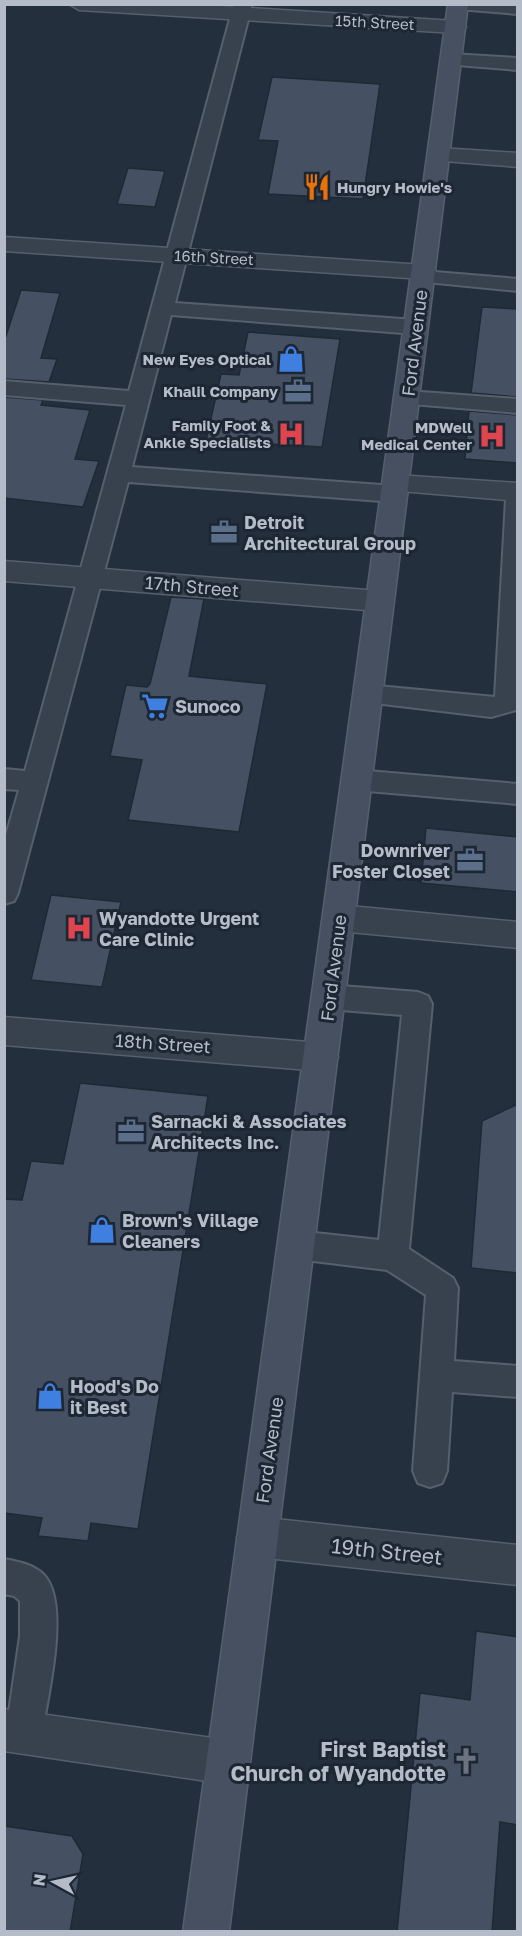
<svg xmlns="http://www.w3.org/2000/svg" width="522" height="1936" viewBox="0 0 522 1936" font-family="'Golos Text',sans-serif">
	<rect width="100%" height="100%" fill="#242f3e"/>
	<g fill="#455162" stroke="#1f2835" stroke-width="1.5">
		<path d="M272,77L380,84L363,199L268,194L278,141L258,140Z"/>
		<path d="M128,168L165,171L155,207L117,204Z"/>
		<path d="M21,290L60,293L41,358L57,359L49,382L4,379V342Z"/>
		<path d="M482,307L518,309V397L471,393Z"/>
		<path d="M248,332L340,339L322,447L206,440L221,374L239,375Z"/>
		<path d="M4,397L43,400L41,405L90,410L75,459L99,461L83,507L4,498Z"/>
		<path d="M469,411L518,415V463L465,459Z"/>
		<path d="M171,597L204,599L189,676L267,684L239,832L128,820L142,760L110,756L126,685L147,687L150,684Z"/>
		<path d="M426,828L518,837V892L421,883Z"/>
		<path d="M51,895L121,902L102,987L31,980Z"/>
		<path d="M80,1083L208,1096L138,1529L91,1523L88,1541L38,1536L42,1518L4,1513V1199L22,1200L31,1161L63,1164Z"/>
		<path d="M518,1104V1273L471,1268L482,1121Z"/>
		<path d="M476,1631L518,1637V1825L500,1822L492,1932H397L420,1693L470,1700Z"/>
		<path d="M4,1826L72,1836L83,1854L70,1932H4Z"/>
	</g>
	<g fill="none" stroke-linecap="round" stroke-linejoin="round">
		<defs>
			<g id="lane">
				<path d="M234,4H252L175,303L416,320L424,322L427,327L424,332L416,334L171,315L132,467L395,486L403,489L407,494L403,499L395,502L128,482L18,893L14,901L4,904V842L19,790L4,789V769L25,771L126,405L4,395V381L129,391Z"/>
				<path d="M449,4H518V14L458,9Z"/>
				<path d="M451,54L518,58V70L444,64L442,60Z"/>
				<path d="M423,271L518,279V291L416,281L413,277L416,273Z"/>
				<path d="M408,391L518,399V413L400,403L397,398L400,393Z"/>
				<path d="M518,491L516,710L491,717L358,701L354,694L358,687L367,685L495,697L506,499L510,494Z"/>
				<path d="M356,770L518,784V804L356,790L347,787L343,780L347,773Z"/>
				<path d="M329,985L418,992L428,996L432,1004L409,1249L453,1278L458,1288L454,1361L518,1366V1397L452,1392L447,1471L442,1483L430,1487L418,1483L413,1471L426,1295L387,1270L297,1259L286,1255L281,1245L286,1235L297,1231L379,1240L402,1015L329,1009L319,1005L315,997L319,989Z"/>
				<path d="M4,1559C17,1561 34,1565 43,1574C71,1601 48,1696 42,1732L37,1745L24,1750L11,1745L6,1732L20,1636V1601L14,1596L4,1594Z"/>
			</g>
			<g id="street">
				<path d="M69,4H189L455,21L462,23L466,27L462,31L455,33L79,10Z"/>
				<path d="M439,148L518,153V167L431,160L428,155L431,150Z"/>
				<path d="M4,237L424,265L433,267L436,272L433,277L424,279L4,251Z"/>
				<path d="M397,475L518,483V501L388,490L384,484L388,478Z"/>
				<path d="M4,561L379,591L389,594L393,601L389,608L379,611L4,581Z"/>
				<path d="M339,905L518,922V948L339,931L328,927L323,918L328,909Z"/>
				<path d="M4,1017L321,1043L333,1047L338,1057L333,1067L321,1071L4,1045Z"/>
				<path d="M257,1517L518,1545V1585L257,1557L243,1551L237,1537L243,1523Z"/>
				<path d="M4,1709L227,1740L242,1747L249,1762L242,1777L227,1784L4,1751Z"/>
			</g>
			<path id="secondary" d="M448,4H468L229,1932H183Z"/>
		</defs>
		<use href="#lane" stroke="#565f6c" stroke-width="4"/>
		<use href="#street" stroke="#565f6c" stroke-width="3"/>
		<use href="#secondary" stroke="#565f6c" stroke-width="3"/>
		<use href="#lane" fill="#38414e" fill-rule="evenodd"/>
		<use href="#street" fill="#38414e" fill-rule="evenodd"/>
		<use href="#secondary" fill="#465061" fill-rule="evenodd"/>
	</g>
	<defs>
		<symbol id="restaurant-bare" viewBox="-9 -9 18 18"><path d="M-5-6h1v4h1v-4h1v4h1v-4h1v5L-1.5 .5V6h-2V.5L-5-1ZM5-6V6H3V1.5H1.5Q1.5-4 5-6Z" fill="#e8710a" stroke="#1d2633" stroke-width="2.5" paint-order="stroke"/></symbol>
		<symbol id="shop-bare" viewBox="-9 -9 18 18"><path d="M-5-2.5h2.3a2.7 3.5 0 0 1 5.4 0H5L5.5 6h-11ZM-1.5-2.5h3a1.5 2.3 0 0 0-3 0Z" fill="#3f7fe0" stroke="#1d2633" stroke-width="2.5" paint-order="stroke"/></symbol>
		<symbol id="office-bare" viewBox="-9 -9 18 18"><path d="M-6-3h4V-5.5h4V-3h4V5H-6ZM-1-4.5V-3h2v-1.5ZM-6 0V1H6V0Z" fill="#5c6f8a" stroke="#1d2633" stroke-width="2.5" paint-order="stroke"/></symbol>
		<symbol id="hospital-bare" viewBox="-9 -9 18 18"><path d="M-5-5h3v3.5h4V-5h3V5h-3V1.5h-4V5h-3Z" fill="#e0444e" stroke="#1d2633" stroke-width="2.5" paint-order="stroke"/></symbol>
		<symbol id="supermarket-bare" viewBox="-9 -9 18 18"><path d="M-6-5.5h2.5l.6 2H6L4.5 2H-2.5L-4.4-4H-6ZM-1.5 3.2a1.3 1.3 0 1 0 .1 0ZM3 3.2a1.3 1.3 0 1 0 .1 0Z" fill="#3f7fe0" stroke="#1d2633" stroke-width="2.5" paint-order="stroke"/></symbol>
		<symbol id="church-bare" viewBox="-9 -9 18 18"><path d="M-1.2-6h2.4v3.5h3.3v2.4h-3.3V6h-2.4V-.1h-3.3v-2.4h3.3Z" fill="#6b7280" stroke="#1d2633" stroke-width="2.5" paint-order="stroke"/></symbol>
	</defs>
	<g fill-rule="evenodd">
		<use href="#restaurant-bare" x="298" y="168" width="38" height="38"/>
		<use href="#shop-bare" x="272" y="340" width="38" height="38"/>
		<use href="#office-bare" x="279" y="372" width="38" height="38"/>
		<use href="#hospital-bare" x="272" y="415" width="38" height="38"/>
		<use href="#hospital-bare" x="473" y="417" width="38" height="38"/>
		<use href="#office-bare" x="205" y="513" width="38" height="38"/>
		<use href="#supermarket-bare" x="136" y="687" width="38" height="38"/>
		<use href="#office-bare" x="451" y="841" width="38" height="38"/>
		<use href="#hospital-bare" x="60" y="909" width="38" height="38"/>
		<use href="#office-bare" x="112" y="1112" width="38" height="38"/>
		<use href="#shop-bare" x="83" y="1211" width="38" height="38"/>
		<use href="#shop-bare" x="31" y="1377" width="38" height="38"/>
		<use href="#church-bare" x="447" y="1742" width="38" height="38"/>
	</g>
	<g text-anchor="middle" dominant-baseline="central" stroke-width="6" stroke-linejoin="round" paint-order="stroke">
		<g font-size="15" fill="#b4bcc9" stroke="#1d2633">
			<text transform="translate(375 22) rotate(3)">15th Street</text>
			<text transform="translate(214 257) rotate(3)">16th Street</text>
		</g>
		<g font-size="15" font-weight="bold" fill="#b4bcc9" stroke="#1d2633" text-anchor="end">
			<text x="337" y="187" text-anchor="start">Hungry Howie's</text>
			<text x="271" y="359">New Eyes Optical</text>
			<text x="278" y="391">Khalil Company</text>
			<text x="271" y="425">Family Foot &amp;<tspan x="271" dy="17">Ankle Specialists</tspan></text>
			<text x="472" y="427">MDWell<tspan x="472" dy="17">Medical Center</tspan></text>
		</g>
		<g font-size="18" fill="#b4bcc9" stroke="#1d2633">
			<text transform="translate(414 343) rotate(-83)">Ford Avenue</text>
			<text transform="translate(192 586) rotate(5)">17th Street</text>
			<text transform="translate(333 968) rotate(-83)">Ford Avenue</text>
			<text transform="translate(163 1043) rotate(4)">18th Street</text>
			<text transform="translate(269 1450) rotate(-82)">Ford Avenue</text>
		</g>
		<g font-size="18" font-weight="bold" fill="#b4bcc9" stroke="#1d2633" text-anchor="start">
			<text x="244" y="522">Detroit<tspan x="244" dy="21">Architectural Group</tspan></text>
			<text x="175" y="706">Sunoco</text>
			<text x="450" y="850" text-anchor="end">Downriver<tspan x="450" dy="21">Foster Closet</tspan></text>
			<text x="99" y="918">Wyandotte Urgent<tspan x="99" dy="21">Care Clinic</tspan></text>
			<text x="151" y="1121">Sarnacki &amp; Associates<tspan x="151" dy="21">Architects Inc.</tspan></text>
			<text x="122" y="1220">Brown's Village<tspan x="122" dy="21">Cleaners</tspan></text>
			<text x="70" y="1386">Hood's Do<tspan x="70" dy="21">it Best</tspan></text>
		</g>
		<g font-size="21" fill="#b4bcc9" stroke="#1d2633">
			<text transform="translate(387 1551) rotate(6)">19th Street</text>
		</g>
		<g font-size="21" font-weight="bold" fill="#b4bcc9" stroke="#1d2633" text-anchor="end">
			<text x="446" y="1749">First Baptist<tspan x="446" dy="24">Church of Wyandotte</tspan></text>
		</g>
	</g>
	<rect width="522" height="1936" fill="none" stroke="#b4bcc9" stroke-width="12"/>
	<g transform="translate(54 1882) rotate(278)" stroke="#1d2633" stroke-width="4.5" paint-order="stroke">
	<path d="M0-4.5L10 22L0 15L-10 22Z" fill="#b4bcc9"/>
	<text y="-9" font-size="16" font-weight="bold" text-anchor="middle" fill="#b4bcc9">N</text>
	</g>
</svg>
